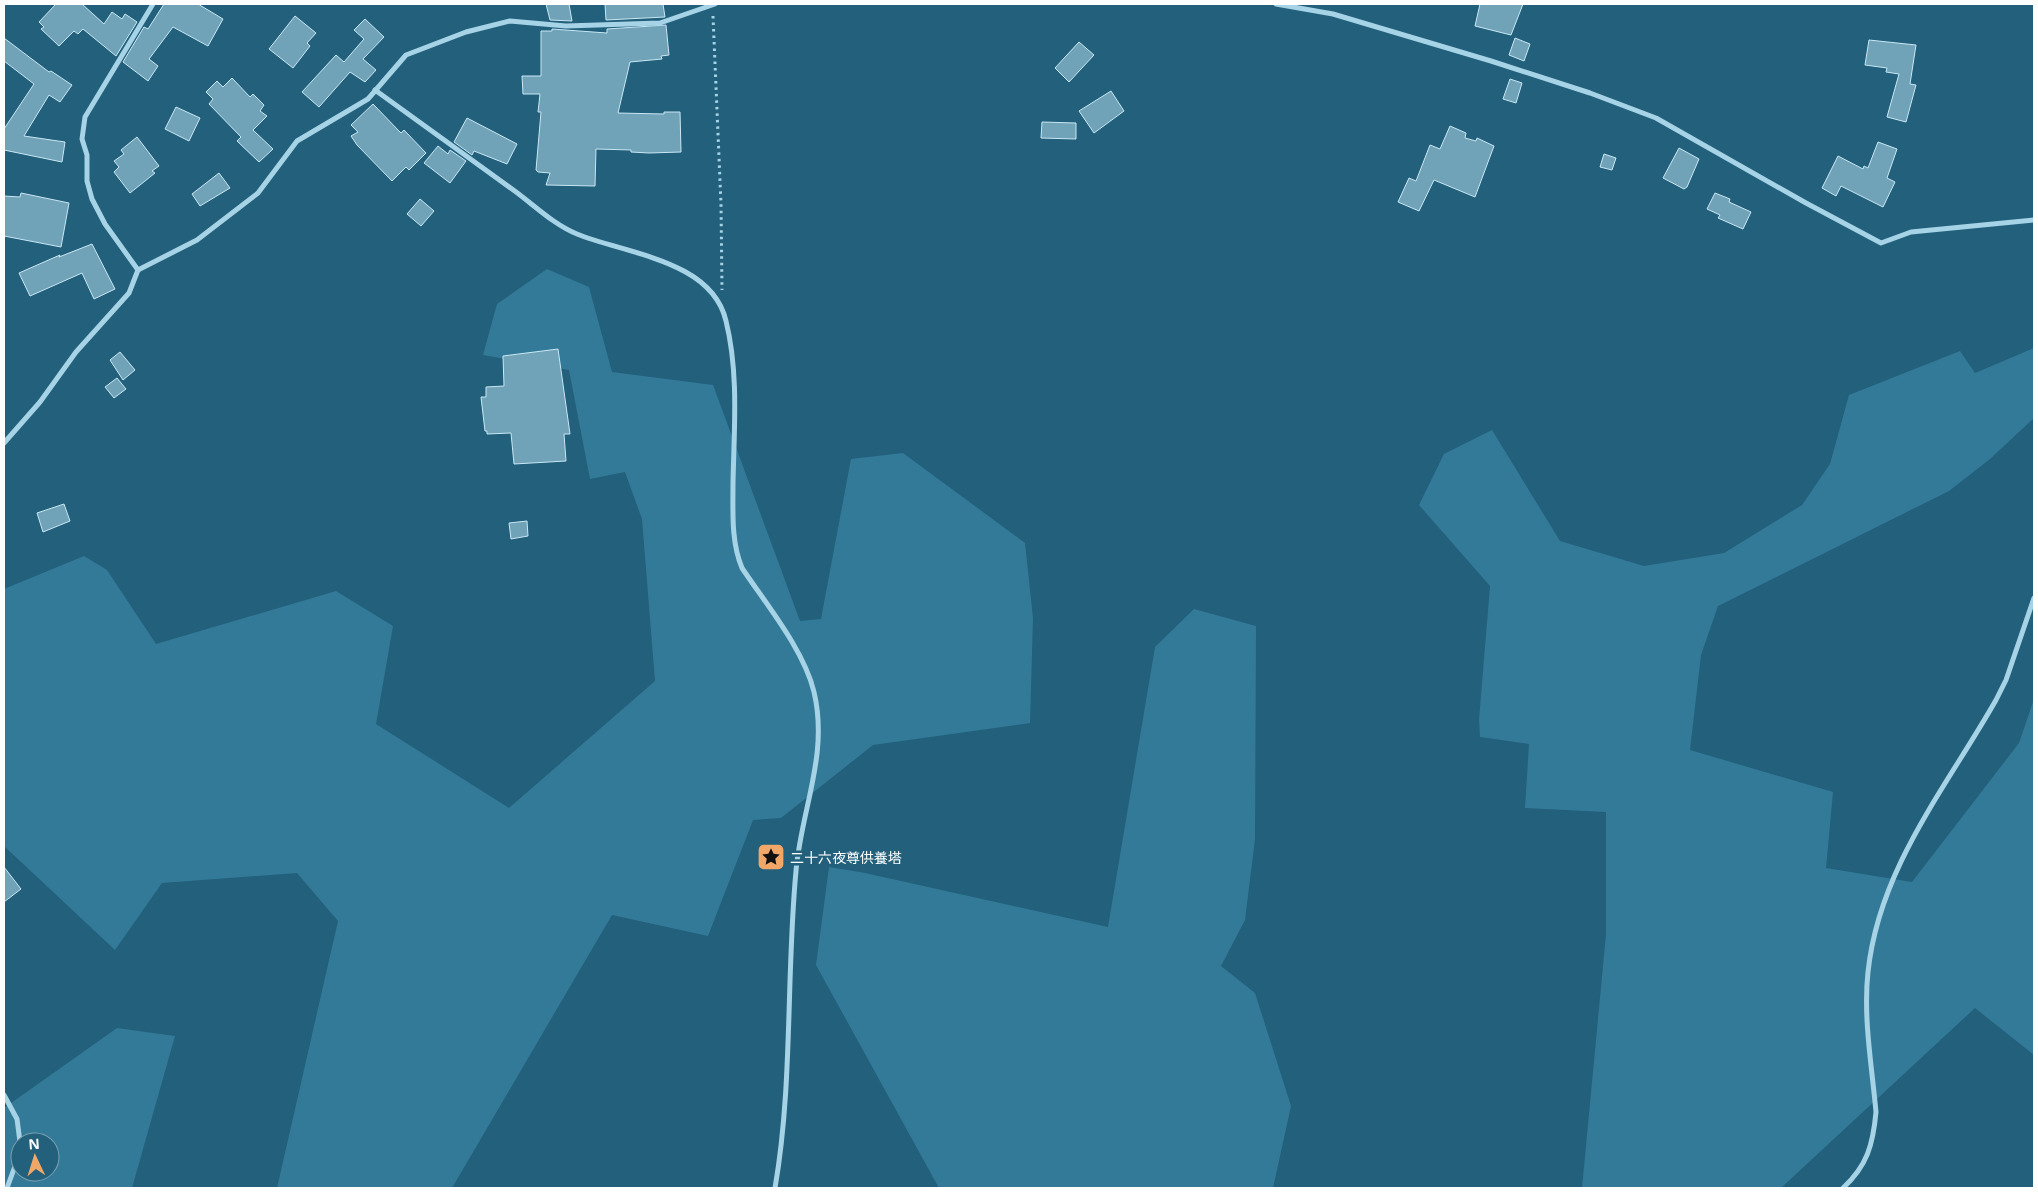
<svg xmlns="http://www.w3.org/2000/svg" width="2038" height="1192" viewBox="0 0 2038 1192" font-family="'Open Sans','Noto Sans JP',sans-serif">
	<rect width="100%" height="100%" fill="#22607c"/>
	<g fill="#337a98" fill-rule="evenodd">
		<path d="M547,269L589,287L612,372L713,385L800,621L821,619L851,459L903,453L1025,543L1033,618L1030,723L873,745L781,818L753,820L708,936L612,915L452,1188H277L338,921L297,873L162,883L115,950L4,846V589L84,556L107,570L156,644L336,591L393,626L376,724L509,808L655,681L642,519L625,472L590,479L569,370L483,355L497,304Z"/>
		<path d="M2034,348V418L1990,459L1949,491L1718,606L1701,655L1690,750L1833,792L1826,868L1912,882L2019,743L2034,699V1055L1975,1008L1781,1188H1582L1606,934V812L1525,808L1529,744L1480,737L1479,720L1490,586L1419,505L1444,454L1492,430L1560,541L1644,566L1724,553L1802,505L1830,464L1849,395L1960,351L1975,373Z"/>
		<path d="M1194,609L1256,626L1255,839L1245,920L1221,966L1255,993L1291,1106L1273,1188H939L816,965L829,867L865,873L1108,927L1155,647Z"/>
		<path d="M117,1028L175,1036L132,1188H4V1108ZM20,1142H50V1172H20Z"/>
	</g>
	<g fill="#70a2b8" stroke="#c9e8f5">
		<path d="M56,4H82L104,24L112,12L122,19L125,14L137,22L116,56L83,29L78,34L74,31L59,46L41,29L44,27L39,22Z"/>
		<path d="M164,4H198L223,19L208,46L173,27L149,59L158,66L148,81L123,62L144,27L148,29Z"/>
		<path d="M546,4H569L572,21L550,20Z"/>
		<path d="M605,4H663L665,17L606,20Z"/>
		<path d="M1480,4H1523L1511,35L1475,26Z"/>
		<path d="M295,16L316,33L307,43L310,46L293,68L269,49Z"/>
		<path d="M365,19L384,37L363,59L376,70L365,82L350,72L319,107L302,92L336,55L344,62L364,39L354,30Z"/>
		<path d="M666,25L669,55L661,56L662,59L630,62L618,113L664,114V112H680L681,152L649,153L631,152V150L596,149L595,186L546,185L550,173L538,172L536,170L541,112H538L540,94H523L522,76H541V31H552V29L607,33V29Z"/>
		<path d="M4,38L49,72L51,71L72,85L60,102L49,95L24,136L65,142L62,162L4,150V129L34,84L4,61Z"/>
		<path d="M1515,38L1530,44L1524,61L1509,55Z"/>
		<path d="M1869,40L1916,45L1910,84L1916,85L1906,122L1887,117L1899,74L1886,72L1887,68L1865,65Z"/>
		<path d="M1079,42L1094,55L1069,82L1055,68Z"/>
		<path d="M232,78L250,97L253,94L264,105L260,111L267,116L253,130L273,149L259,162L237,141L241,137L209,104L213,99L206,92L217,81L223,87Z"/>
		<path d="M1510,79L1522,83L1516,103L1503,99Z"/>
		<path d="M1111,91L1124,111L1094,133L1079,111Z"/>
		<path d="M373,104L399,131L401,133L404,130L426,153L409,170L406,167L392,181L357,145L351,136L358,132L351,125Z"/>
		<path d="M176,107L200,118L189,141L165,129Z"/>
		<path d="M467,118L517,144L507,164L474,151L472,155L454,142Z"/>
		<path d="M1042,122L1076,123V139L1041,138Z"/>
		<path d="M1450,126L1466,133L1465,138L1476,141L1477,138L1494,146L1475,197L1434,180L1419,211L1398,202L1409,178L1416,181L1430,145L1440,149Z"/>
		<path d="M137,137L159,166L152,171L155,173L130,193L114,172L119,167L114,161L124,154L121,150Z"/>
		<path d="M1878,142L1897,149L1887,178L1895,182L1883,207L1841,186L1836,196L1822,188L1838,156L1863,169L1864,166L1868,168Z"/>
		<path d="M438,146L448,154L450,150L466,161L450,183L424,163Z"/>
		<path d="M1679,148L1699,159L1687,187L1684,189L1663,178Z"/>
		<path d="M1604,154L1616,158L1612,170L1600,167Z"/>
		<path d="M219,173L230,188L200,206L192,194Z"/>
		<path d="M21,193L69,203L61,247L4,236V196L20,197Z"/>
		<path d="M1715,193L1730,199L1729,202L1751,212L1743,229L1718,218L1720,215L1707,209Z"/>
		<path d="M420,199L434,211L421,226L407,214Z"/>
		<path d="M92,244L115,289L94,299L82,273L30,296L19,273L60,255L59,257Z"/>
		<path d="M558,349L570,434H564L566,461L514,464L511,433L487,434V431H485L481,397H486V387L504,386L503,356Z"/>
		<path d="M120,352L135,370L123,380L110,360Z"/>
		<path d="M117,378L126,389L114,398L105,387Z"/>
		<path d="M64,504L70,521L43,532L37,513Z"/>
		<path d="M527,521L528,536L511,539L509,523Z"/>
		<path d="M4,867L21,889L4,902Z"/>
	</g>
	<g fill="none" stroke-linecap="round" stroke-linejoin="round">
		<path stroke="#a6d3e6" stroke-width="3" stroke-dasharray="2.5 4" stroke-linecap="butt" d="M713,16L721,204L722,290"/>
		<g stroke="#a6d3e6" stroke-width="5">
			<path d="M1276,4L1333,14L1491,61L1590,93L1656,118L1806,203L1881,243L1911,232L2034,220"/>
			<path d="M375,90C421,123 466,156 512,189C533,204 554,225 577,234C626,254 712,260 726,321C739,373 734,430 733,483C733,512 731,542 742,568C766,604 804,650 814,692C829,755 801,810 796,871C786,977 793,1084 775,1188"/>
			<path d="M138,270L105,224L92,199L87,181V155L82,139L85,117L153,4"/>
			<path d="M4,443L40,402L76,352L129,293L138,270L197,240L258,193L297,141L368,99L406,55L466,32L510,21L566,26L660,23L715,4"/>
			<path d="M4,1095L17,1119L20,1142"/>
			<path d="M7,1188L18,1158L20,1147"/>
			<path d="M1843,1188C1867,1166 1873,1145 1876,1112C1872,1067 1863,1018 1868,972C1879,868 1946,788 1996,700L2006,680L2034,598"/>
		</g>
	</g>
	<defs>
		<symbol id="sight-square" viewBox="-11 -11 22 22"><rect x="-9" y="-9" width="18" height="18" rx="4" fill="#f1a768" stroke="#22607c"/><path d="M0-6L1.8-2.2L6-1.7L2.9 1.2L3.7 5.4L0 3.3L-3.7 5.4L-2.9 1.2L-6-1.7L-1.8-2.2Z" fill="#111"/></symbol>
	</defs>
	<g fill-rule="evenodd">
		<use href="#sight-square" x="755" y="841" width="32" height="32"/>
	</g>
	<g text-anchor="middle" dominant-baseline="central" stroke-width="5" stroke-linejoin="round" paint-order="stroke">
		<g font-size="14" fill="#fff" stroke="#22607c" text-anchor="start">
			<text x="790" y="857">二十六夜尊供養塔</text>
		</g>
	</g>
	<rect width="2038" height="1192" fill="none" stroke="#ffffff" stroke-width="10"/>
	<g transform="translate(35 1157) rotate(356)"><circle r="24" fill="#22607c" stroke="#7aa0b0"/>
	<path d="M0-4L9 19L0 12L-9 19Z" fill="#f1a768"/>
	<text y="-8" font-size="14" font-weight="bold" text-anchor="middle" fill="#ffffff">N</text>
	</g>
</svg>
